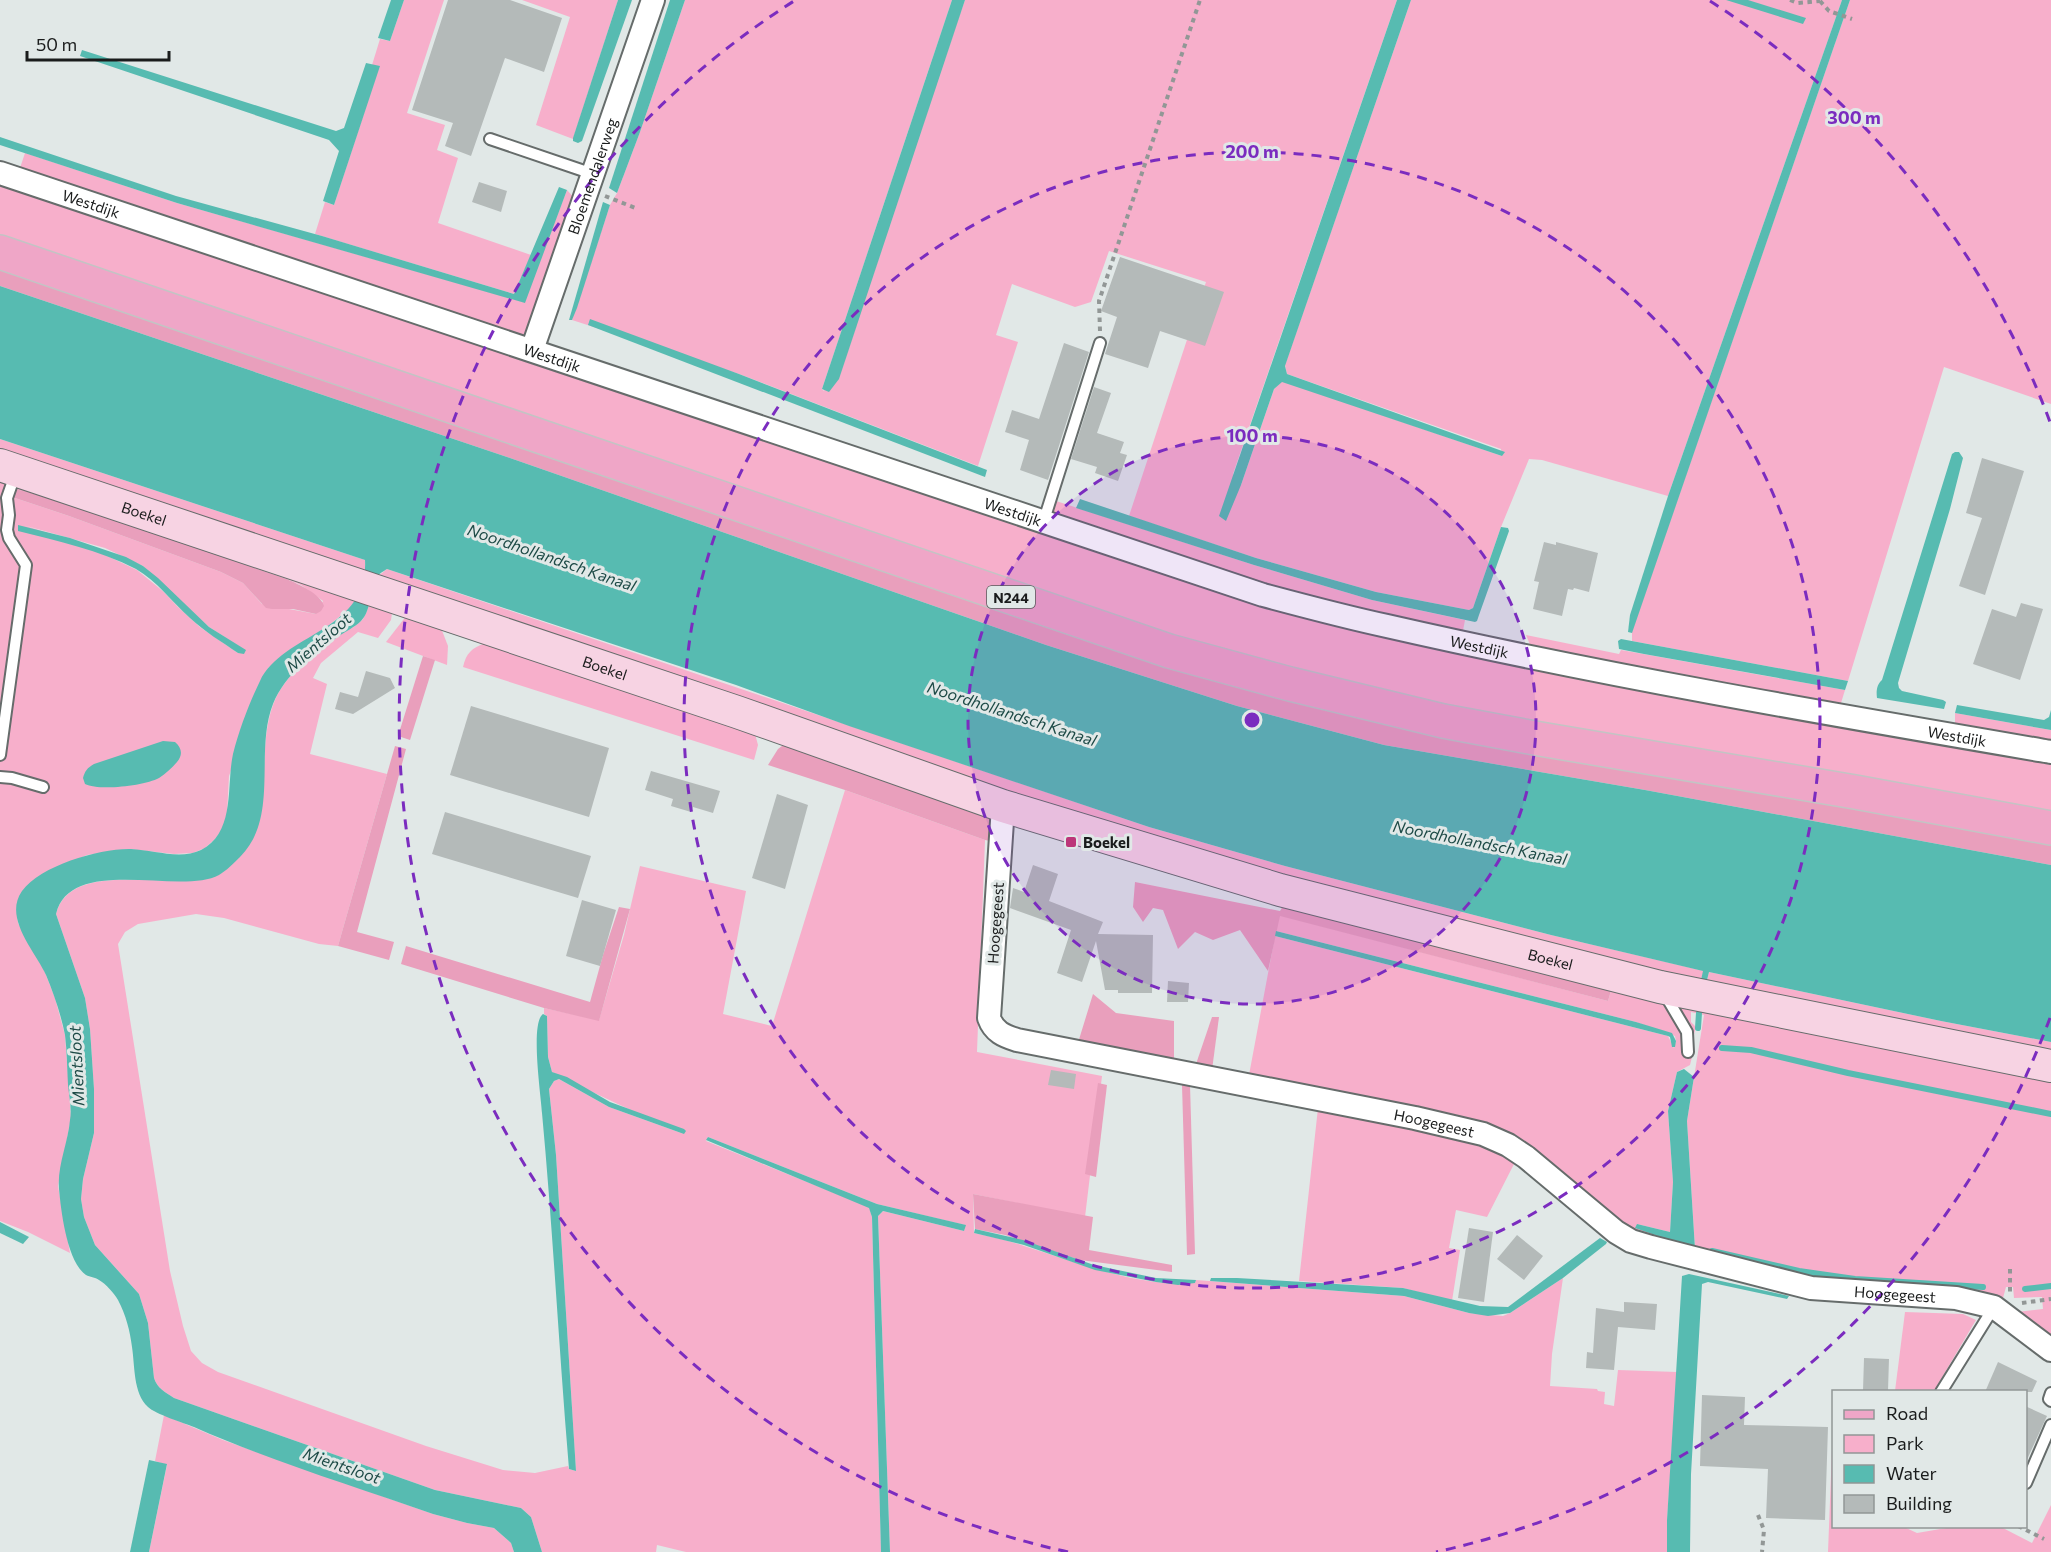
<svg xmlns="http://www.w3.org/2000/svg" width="2051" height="1552" viewBox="0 0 2051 1552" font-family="Commissioner,sans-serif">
	<rect width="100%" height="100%" fill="#e1e8e7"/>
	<g fill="#f7afcb" fill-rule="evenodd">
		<path d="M404,0H444L407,113L445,125L437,150L458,158L438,223L531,255L514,294L315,234L325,202L334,205L379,67L372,65L380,39L390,41Z"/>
		<path d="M522,0H618L573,139L536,125L570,17Z"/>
		<path d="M685,0H952L822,389L824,391L965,0H1397L1233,474L1241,485L1274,389L1282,381L1502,456L1501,449L1287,374L1285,365L1411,0H1842L1668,496L1542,460L1529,459L1501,527L1473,608L1469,610L1376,592L1256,558L1129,516L1206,282L1109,251L1091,302L1075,307L1012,284L996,335L1018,342L978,466L739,374L572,320L610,205L617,193L640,132Z"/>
		<path d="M1850,0H2051V404L1944,367L1848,681L1632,641V631Z"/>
		<path d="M25,153L177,203L524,302L567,190L576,200L529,337L145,212L20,168Z"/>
		<path d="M0,183L1264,605L2051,761V820L1487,720L1264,669L0,242Z"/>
		<path d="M0,439L365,560L366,573L0,455Z"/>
		<path d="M0,473L8,478L5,524L13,526L12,497L69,516L221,572L243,583L262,604L316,614L323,601L301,585L287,579L16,489L20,486L358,594L354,605L328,626L268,668L229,776L227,815L222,830L215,839L205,848L193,853L174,854L129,849L87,855L41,875L23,890L17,914L18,923L44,970L55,998L65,1035L71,1118L58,1186L70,1253L28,1232L0,1221ZM23,525L105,548L143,566L209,627L245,650L238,653L200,627L177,606L164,592L137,570L80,543Z"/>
		<path d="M1056,501L1254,565L1372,600L1465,620L1462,636L1339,608L1059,519L1053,512Z"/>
		<path d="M387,569L1149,827L1285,866L1551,935L1704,971L1701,979L1707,980L1709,972L1941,1021L2051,1042V1057L1843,1018L1170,850L377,577Z"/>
		<path d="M371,598L392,613L391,620L378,638L358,632L321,663L313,678L327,684L310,754L387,774L338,946L319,944L224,918L196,914L138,924L125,932L118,944L170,1271L183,1326L191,1351L202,1363L218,1372L426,1446L503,1470L535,1473L568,1466L569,1469L576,1471L556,1155L549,1089L554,1081L559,1079L609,1107L684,1134C639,1114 595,1094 552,1072L548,1057L547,1016L544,1014V1008L599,1020L624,935L640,866L746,891L723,1014L772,1026L845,790L985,840L977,1052L1102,1076L1085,1217L973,1194L974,1233C991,1237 1008,1240 1024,1246C1079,1263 1136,1287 1195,1283L1196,1280L1404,1296L1469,1313L1503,1316L1510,1313L1563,1278L1552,1354L1550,1386L1597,1389L1598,1391L1605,1392L1604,1404L1614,1406L1618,1370L1677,1372L1667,1520V1552H890L878,1216L883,1211L964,1231L965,1225L877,1204L708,1137L706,1141L869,1207L872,1217L881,1552H686L657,1545L656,1552H542L531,1517L521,1508L435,1490L174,1398C165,1392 157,1388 154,1378L148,1323L139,1294L95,1245L84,1217L81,1199L83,1179L94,1133V1089L90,1029L85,998L56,914C71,856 178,893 218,875C223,873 228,867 232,864C279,824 254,757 273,705C284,675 314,652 341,634C348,630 357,626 363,619C367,613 369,604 371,598Z"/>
		<path d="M407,615L441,628L448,646L447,665L386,642Z"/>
		<path d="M1526,635L1619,654L1621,650L1845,690L1841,703L1616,665L1531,647Z"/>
		<path d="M485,643L754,730L758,745L754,760L463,667C466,653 472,648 485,643Z"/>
		<path d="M1955,713L2051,730V746L1960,731L1955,724Z"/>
		<path d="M1279,915L1608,1001L1612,987L1662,1000C1676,1020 1685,1029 1682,1055L1692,1057L1690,1065L1677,1072L1668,1111L1673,1182L1670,1232L1637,1224L1695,1248L1687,1121L1704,1015L1691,1012V1022L1696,1027L1693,1038V1034L1676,1005L2051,1074V1345L2017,1312L2043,1309L2042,1297L2014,1298L2013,1287H2006L2003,1298L1972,1293L1795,1277L1627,1233L1537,1157L1249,1075L1275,936L1668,1036L1674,1048L1676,1041L1675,1036L1636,1022L1276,931Z"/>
		<path d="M1318,1108L1462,1138L1512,1154L1514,1164L1487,1217L1456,1210L1449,1248L1460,1250L1452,1301L1403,1288L1299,1281Z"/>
		<path d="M1905,1312L1963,1314L1976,1320L1934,1391H1895Z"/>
		<path d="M164,1415L223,1440L433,1514L467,1523L494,1528L511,1543L514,1552H149L167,1465L155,1461Z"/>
		<path d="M1833,1424L1834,1526L1904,1527L1917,1533L1952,1527H2001L2032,1543L2051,1505V1552H1828Z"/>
	</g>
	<g fill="#e99fbc">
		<path d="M0,263L1171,660L2051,838V865L1645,790L1384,745L1237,706L1046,645L510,458L0,286Z"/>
		<path d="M16,489L66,503L287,579C299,585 320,593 324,606L321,611L316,614L293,609H272L266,608L243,583L221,572L69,516L12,497Z"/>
		<path d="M423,656L435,660L410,740L398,736Z"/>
		<path d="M786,743L990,811L995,842L985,840L845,790L768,765L778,749Z"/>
		<path d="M395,746L406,749L357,932L394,942L389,960L338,946Z"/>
		<path d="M1135,882L1280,911L1286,901L1612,987L1608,1001L1280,916L1268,971L1240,930L1213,940L1195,932L1178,949L1163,910L1153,908L1143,922L1133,907Z"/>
		<path d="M619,907L630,909L599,1021L544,1008L401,964L406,946L590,1002L603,955Z"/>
		<path d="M1093,994L1116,1013L1174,1021V1062L1077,1046Z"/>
		<path d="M1212,1017H1219L1212,1070L1195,1067Z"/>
		<path d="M1098,1083L1107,1085L1096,1177L1085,1174Z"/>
		<path d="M1182,1085H1190L1195,1254L1187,1255Z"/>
		<path d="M973,1194L1093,1217L1089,1250L1172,1265V1272L1080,1260L1005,1235L975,1229Z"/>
	</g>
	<g fill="#57bbb1">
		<path d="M391,0H404L390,41L378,38Z"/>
		<path d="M618,0H632L582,141L578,143L573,141V138Z"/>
		<path d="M670,0H685L640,132L617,193L609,188Z"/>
		<path d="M952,0H965L839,379L829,392L822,389Z"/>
		<path d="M1397,0H1411L1285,366L1287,374L1505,452L1502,456L1282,382L1274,389L1241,485L1226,521L1219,516Z"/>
		<path d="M1726,0H1748L1806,18L1803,24Z"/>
		<path d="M1842,0H1850L1632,633L1628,632L1630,615L1668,496Z"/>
		<path d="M82,50L336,131L344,128L366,63L380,66L334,205L323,201L339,151L329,140L80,56Z"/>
		<path d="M0,137L176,196L322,236L514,294L559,187L567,190L525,303L177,203L0,145Z"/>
		<path d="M603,202L610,205L577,308L572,320H569Z"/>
		<path d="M0,286L510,458L1046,645L1237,706L1384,745L1645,790L2051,865V1042L1941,1021L1709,972L1707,980H1701L1703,971L1551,935L1285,866L1149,827L849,726L736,685L387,569C384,571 378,574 376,578C369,590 372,610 361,621C355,627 346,631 339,636C313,654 285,674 273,704C254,752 280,817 240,857C234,863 226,871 219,875C181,896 71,854 56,914L85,998L90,1029L94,1089V1133L83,1179L81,1199L84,1217L95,1245L139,1294L148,1323L154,1378C157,1388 165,1392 174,1398L435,1490L521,1508L531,1517L542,1552H514L511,1543L494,1528L467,1523L433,1514C353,1486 271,1461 194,1427C184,1423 155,1414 148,1407C133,1393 135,1366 132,1347C130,1331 126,1315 118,1300C114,1293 106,1284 99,1280C95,1277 90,1277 86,1275C67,1262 61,1211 59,1189C57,1166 68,1143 70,1120C72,1109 69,1096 68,1085C67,1068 67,1051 65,1035C61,1015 54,994 46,975C35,951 3,918 22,891C41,865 101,848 131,849C154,850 180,860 201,850C236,832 226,786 233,754C239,730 249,704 260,681C284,632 369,632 365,560L0,439Z"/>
		<path d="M590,319L739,374L987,470L985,477L588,325Z"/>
		<path d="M1955,452H1959L1963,458L1950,509L1898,683L1899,688L1902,691L1943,700L1946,702L1944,709L1877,698C1876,691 1877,684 1882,680L1952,454Z"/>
		<path d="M1080,499L1256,558L1376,592L1469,610L1473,608L1501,527L1508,528L1509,531L1479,615L1477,621L1475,622L1372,600L1254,565L1076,508Z"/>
		<path d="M18,525L70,538L126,557L143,566L158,578L209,627L246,650L244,654L238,653C222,642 205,632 190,618C172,602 157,581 136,569C99,550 58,541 18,531Z"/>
		<path d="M1621,639L1848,681L1845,690L1644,654L1619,649L1618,641Z"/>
		<path d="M1957,705L2044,720L2049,717L2051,710V730L1955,713Z"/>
		<path d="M163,741L175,742C182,748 183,755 177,762C172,768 165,774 159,778C144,786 99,791 85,784L83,778C85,771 87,768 94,764Z"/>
		<path d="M1276,931L1636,1022L1672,1033L1676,1041L1675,1047H1672L1670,1037L1668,1036L1275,936Z"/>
		<path d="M543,1014L547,1016L548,1057L552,1072L567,1077L610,1102L684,1129L686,1131L684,1134L609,1107L559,1079L554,1081L549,1089L556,1155L576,1471L569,1469C559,1351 553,1231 542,1113C541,1095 530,1023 543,1014Z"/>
		<path d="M1684,1069L1694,1077L1687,1121L1695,1249L1635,1228L1637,1224L1670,1232L1673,1182L1668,1111L1677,1072Z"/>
		<path d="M708,1137L877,1204L966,1225L964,1231L883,1211L878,1216L890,1552H881L872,1217L869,1208L706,1140Z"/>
		<path d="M0,1222L29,1237L23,1244L0,1233Z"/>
		<path d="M975,1229L1023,1240L1094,1265L1156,1278L1196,1280L1195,1283L1178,1285L1156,1282L1095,1270L1024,1245L974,1233Z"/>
		<path d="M1600,1238L1607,1242L1606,1244L1563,1278L1510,1313L1488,1316L1469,1313L1404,1296L1210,1281L1211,1278H1237L1403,1288L1480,1306L1508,1307Z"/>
		<path d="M1689,1274L1789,1296L1787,1299L1708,1282L1702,1284L1691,1474L1690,1552H1667V1520L1682,1276Z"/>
		<path d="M149,1460L167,1464L149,1552H130Z"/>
	</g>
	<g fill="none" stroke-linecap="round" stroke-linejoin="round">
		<g stroke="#57bbb1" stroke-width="6">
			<path d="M1698,1028L1699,1013"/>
			<path d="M1722,1048L1751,1050L1848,1073L2051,1114"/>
			<path d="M1712,1251L1799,1271L1855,1279L1983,1287"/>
			<path d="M2025,1289L2051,1286"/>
		</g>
	</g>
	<g fill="#b4bab9">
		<path d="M448,0H510L562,18L544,72L505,58L471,156L445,146L453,123L412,110Z"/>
		<path d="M479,182L507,191L501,212L472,202Z"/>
		<path d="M1120,257L1224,292L1205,346L1160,331L1148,368L1105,354L1117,317L1101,311Z"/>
		<path d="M1064,343L1089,352L1048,480L1020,470L1029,440L1005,432L1012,410L1039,419Z"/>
		<path d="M1094,387L1111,393L1097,433L1124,442L1120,453L1127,455L1118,481L1095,473L1097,467L1071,459Z"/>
		<path d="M1982,458L2024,471L1985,595L1959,586L1982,518L1966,513Z"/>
		<path d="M1544,542L1556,545V542L1598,553L1589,592L1574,588L1573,590L1568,589L1562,616L1533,609L1539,582L1534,581Z"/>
		<path d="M2021,603L2043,609L2020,680L1973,664L1992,609L2016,617Z"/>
		<path d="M366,671L390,678L395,688L353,714L335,709L340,692L358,697Z"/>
		<path d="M471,706L609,748L589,817L450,775Z"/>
		<path d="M651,771L720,791L713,813L693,807L691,812L671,806L673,799L645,790Z"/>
		<path d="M777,794L808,805L785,889L752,878Z"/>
		<path d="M445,812L591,856L578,898L432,854Z"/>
		<path d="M1033,865L1058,874L1049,901L1103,922L1098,934L1153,935L1152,993H1118V990H1105L1096,941L1082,982L1057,973L1071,930L1010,908L1013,888L1024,892Z"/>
		<path d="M582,900L616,910L600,966L566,956Z"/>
		<path d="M1168,981L1189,983L1188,1002H1167Z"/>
		<path d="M1051,1070L1076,1074L1074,1089L1048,1085Z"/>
		<path d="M1469,1228L1493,1232L1484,1302L1458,1298Z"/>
		<path d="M1517,1235L1543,1256L1524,1280L1497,1259Z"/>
		<path d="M1624,1302L1657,1304L1655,1330L1618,1327L1614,1370L1586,1368L1587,1352L1593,1353L1596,1308L1624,1312Z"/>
		<path d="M1864,1358L1889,1359L1888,1390H1863Z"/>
		<path d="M1998,1362L2037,1381L2032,1392H1985Z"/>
		<path d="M1702,1395L1745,1397L1744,1425L1828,1427L1825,1520L1766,1518L1768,1469L1700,1466Z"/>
		<path d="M2025,1406L2047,1416L2025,1464Z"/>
	</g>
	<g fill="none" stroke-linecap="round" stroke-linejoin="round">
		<defs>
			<g id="lane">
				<path d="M490,139L593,174"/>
				<path d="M1044,520L1100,343"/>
				<path d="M0,755L26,565L9,538L7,530L9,515L7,498L16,472"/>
				<path d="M0,777L12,778L43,787"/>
				<path d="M1664,993L1687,1032L1688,1052"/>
				<path d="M1941,1392L1994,1307"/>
				<path d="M2051,1393L2049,1399L2051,1401"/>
				<path d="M2026,1483L2051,1425"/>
			</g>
			<g id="street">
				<path id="s1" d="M0,173L1263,595C1304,606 1345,617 1387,626C1606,676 1829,714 2051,752"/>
				<path id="s2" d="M532,350L653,0"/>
				<path id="s3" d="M1003,806L989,1018C994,1032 1004,1036 1017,1040L1415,1118L1483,1134L1508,1145L1526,1157L1616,1232L1631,1241L1651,1247L1811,1288L1956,1298L1994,1307L2051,1350"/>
			</g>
			<g id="secondary">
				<path id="s4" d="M0,465L737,712L1003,806L1280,890L1660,987L2051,1066"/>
			</g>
			<path id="primary" d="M0,252L1169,651L1290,684L1443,721L1540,739L1855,792L2051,828"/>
		</defs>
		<use href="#lane" stroke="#666c6b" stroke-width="14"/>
		<use href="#street" stroke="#666c6b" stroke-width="26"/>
		<use href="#secondary" stroke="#666c6b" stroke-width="34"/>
		<use href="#primary" stroke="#c3c4c4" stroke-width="36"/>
		<g stroke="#929796" stroke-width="4" stroke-dasharray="4.5 4.5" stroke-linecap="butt">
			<path d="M1790,0L1798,3L1820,1"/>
			<path d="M1820,1L1829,11L1852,19"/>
			<path d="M605,196L638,209"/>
			<path d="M1100,331L1099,301L1200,0"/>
			<path d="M2010,1269V1295"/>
			<path d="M2022,1303L2051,1299"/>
			<path d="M1758,1515L1764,1530L1762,1552"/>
			<path d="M2018,1526L2044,1539"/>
		</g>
		<use href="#lane" stroke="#fff" stroke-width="10"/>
		<use href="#street" stroke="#fff" stroke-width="22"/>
		<use href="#secondary" stroke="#f7d3e3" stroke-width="32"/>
		<use href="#primary" stroke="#efa6c7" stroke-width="33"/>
	</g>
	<circle cx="1252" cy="720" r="284" fill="#7b2cbf" fill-opacity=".12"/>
	<g fill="none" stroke="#7b2cbf" stroke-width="3" stroke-dasharray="10 8">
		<circle cx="1252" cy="720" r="284"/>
		<circle cx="1252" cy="720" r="568"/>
		<path d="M2050 1018A852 852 0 0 1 1436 1552M1068 1552A852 852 0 0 1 794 1M1710 1A852 852 0 0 1 2050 422"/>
	</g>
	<rect fill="#bc3679" stroke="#e1e8e7" stroke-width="2" x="1065" y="836" width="12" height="12" rx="3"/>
	<g text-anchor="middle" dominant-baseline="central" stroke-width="6" stroke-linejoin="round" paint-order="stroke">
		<rect fill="#e1e8e7" stroke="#565959" stroke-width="1.5" x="987" y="586" width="48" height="22" rx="4.5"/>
		<g font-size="14" font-weight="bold" fill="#1a1c1c">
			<text x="1011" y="597">N244</text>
		</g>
		<g font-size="15" fill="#1a1c1c" stroke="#e1e8e7">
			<text stroke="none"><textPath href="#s2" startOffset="184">Bloemendalerweg</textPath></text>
			<text stroke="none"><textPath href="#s1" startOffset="96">Westdijk</textPath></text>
			<text stroke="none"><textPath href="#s1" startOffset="582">Westdijk</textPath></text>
			<text stroke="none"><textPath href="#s1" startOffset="1068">Westdijk</textPath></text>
			<text stroke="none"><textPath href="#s4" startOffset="152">Boekel</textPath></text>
			<text stroke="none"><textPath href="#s1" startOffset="1554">Westdijk</textPath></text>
			<text stroke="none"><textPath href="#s4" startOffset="638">Boekel</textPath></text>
			<text stroke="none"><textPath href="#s1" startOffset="2040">Westdijk</textPath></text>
			<text transform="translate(995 923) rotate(-86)">Hoogegeest</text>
			<text stroke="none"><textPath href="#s4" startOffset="1628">Boekel</textPath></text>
			<text stroke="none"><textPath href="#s3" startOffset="675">Hoogegeest</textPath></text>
			<text stroke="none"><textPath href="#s3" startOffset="1179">Hoogegeest</textPath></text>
		</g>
		<g font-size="15" font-weight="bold" fill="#1a1c1c" stroke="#e1e8e7" text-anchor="start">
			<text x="1083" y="842">Boekel</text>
		</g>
		<g font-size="16" font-style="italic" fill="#1d4a46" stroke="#e1e8e7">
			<text transform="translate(552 557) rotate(19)">Noordhollandsch Kanaal</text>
			<text transform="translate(318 642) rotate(-41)">Mientsloot</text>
			<text transform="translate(1012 713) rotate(18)">Noordhollandsch Kanaal</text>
			<text transform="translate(1480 842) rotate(11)">Noordhollandsch Kanaal</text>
			<text transform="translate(76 1066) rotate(-93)">Mientsloot</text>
			<text transform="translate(342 1465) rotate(19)">Mientsloot</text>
		</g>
	</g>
	<circle cx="1252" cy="720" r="9" fill="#7b2cbf" stroke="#e1e8e7" stroke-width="3"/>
	<g font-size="18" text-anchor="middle" font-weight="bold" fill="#7b2cbf" stroke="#e1e8e7" stroke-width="6" stroke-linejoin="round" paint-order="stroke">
		<text x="1854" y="124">300 m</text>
		<text x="1252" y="158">200 m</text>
		<text x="1252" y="442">100 m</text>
	</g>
	<rect x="1832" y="1390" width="195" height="138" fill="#e1e8e7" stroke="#919696" stroke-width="1.5"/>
	<rect x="1844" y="1410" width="30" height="9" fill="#efa6c7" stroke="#919696" stroke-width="1.5"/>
	<text x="1886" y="1420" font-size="18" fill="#1a1c1c">Road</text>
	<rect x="1844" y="1435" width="30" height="18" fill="#f7afcb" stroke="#919696" stroke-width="1.5"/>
	<text x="1886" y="1450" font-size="18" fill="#1a1c1c">Park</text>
	<rect x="1844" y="1465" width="30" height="18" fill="#57bbb1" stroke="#919696" stroke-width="1.5"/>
	<text x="1886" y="1480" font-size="18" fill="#1a1c1c">Water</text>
	<rect x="1844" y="1495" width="30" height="18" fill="#b4bab9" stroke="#919696" stroke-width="1.5"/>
	<text x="1886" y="1510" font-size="18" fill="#1a1c1c">Building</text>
	<path d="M27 51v9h142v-9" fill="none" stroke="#1a1c1c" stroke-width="3"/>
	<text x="36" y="51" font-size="18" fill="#1a1c1c" stroke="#e1e8e7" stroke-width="4.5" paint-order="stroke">50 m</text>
</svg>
